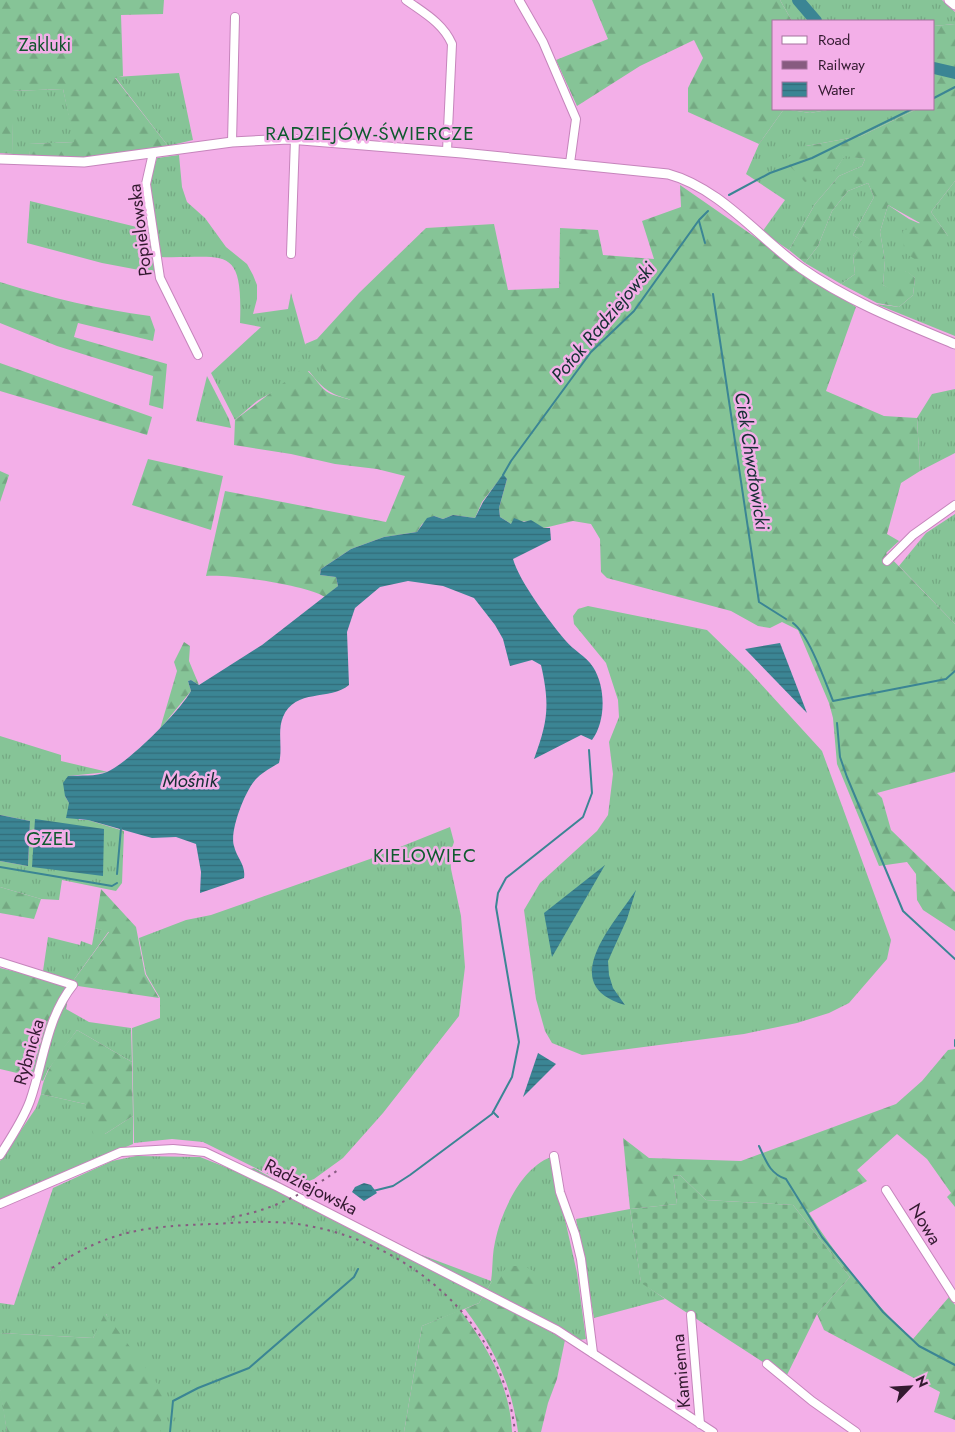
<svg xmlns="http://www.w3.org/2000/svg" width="955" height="1432" viewBox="0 0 955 1432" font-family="Jost,sans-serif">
	<defs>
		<pattern id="grass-tufts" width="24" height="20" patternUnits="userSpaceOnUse" patternTransform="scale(1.25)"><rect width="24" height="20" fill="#86c497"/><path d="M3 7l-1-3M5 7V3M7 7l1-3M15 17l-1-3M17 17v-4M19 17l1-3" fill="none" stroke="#74a882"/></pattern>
		<pattern id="forest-firs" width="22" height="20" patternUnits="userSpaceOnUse" patternTransform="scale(1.25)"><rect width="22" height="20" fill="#86c497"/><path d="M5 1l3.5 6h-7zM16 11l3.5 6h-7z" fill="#74a882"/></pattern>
		<pattern id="cemetery-stones" width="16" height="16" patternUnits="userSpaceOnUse" patternTransform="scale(1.25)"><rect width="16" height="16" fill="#86c497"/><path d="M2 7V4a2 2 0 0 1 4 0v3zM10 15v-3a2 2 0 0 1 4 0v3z" fill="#74a882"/></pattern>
		<pattern id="water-rules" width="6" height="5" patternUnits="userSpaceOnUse" patternTransform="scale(1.25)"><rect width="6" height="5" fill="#3b8594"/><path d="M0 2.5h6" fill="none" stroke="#326c79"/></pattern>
	</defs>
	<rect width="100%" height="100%" fill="#f3afe8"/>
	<g fill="url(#grass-tufts)">
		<path d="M780,0H942L955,12V24L934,26V21H792Z"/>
		<path d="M179,73L193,140L168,146L115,77Z"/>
		<path d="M63,89L75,142L29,144L30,157L13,154L11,91Z"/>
		<path d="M784,109L810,113L833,109H917L861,136L806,146L836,169L845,155L865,159L862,166L839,176L815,204L789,250L762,232L785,200L746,174L759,144Z"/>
		<path d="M179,155L182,187L187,202L205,218L226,247L247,264L253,275L257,285V299L253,314L288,309L291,293L305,344L356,401C332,395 324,391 309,371L257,401L235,420L211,373L261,327L240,323C243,242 225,259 159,257L150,191L151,177L157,158Z"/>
		<path d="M955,181V336L876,304L899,307L913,295L915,278L906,271L898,294L883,285L885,260L880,232L888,205L909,219L948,236L931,212Z"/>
		<path d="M868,183L874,197L853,235L863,241L853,256L855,274L841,284L805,263L818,246L832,211L848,191Z"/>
		<path d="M30,201L149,230L155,273L102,263L27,243Z"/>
		<path d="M207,376L229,419L231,428L196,421Z"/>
		<path d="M955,389V453L920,471L917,418L932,394Z"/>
		<path d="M955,514V624L899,566L926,533Z"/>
		<path d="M588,606L707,630L749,671L822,751L891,940L887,959L849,1003L829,1013L797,1023L744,1034L582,1055L552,1043L545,1031L536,999L524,910L540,883L597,831L608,815L613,774L609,742L619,717L618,700L606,663L574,624L573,616L578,609Z"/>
		<path d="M0,736L61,755V761L108,772L68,776L65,796L79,820H88L124,831L122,883L116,891L62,880L59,900L41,899L0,887V861L28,866L30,821L0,815Z"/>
		<path d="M450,827L454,842L450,854L451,869L461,916L465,967L459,1016L383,1113L343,1158L314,1179L294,1187L203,1142L172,1139L134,1143L132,1028L160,1018V998L146,974L139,938L186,920L211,915L370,859Z"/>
		<path d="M95,928L109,931L73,981L43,971L48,937L80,945L81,941L92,945Z"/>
		<path d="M78,986L68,998L66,1009L89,1022L131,1028L132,1062L77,1030L48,1070L43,1081L34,1077L48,1020L68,987Z"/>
		<path d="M41,1094L85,1104L105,1134L133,1116V1144L0,1200V1161L36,1108Z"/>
		<path d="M136,1156L200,1157L238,1172L254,1168L313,1201L419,1254L491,1281C493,1268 492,1254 495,1242C501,1212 521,1168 551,1157L577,1273L586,1339L580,1340L569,1334L565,1340L529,1319L492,1281L479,1303L422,1326L404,1432H160L106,1314L93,1338L0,1333V1303L14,1305L53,1188L112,1161Z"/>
		<path d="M630,1209L641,1282L665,1299L594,1318L576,1219Z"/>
		<path d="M0,1390L1,1391L7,1432H0Z"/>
	</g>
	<g fill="url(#forest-firs)">
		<path d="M0,0H164L163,14L121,15L123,76L115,78L168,146L78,158L30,157L28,144L74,142L63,89L12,91L13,154L0,153Z"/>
		<path d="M592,0H780L792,21H774V109H833L810,113L784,109L759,144L688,112V88L703,58L694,40L640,66L577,106L556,60L608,39Z"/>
		<path d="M955,24V181L931,212L948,236L945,245L916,260L904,252L903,231L920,223L888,205L880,232L885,260L883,285L896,291L906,270L915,278L913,295L899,307L877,303L841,284L855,274L853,256L862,241L853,235L874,197L868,183L848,191L832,211L818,246L805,263L789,250L815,204L839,176L862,166L865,159L845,156L836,169L805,182L784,160L806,146L861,136L917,109H934V26Z"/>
		<path d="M680,185L856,307L826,391L884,416L917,418L920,471L901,483L887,534L899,541L886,553L955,624V772L877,793L882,798L891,830L955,892V931L923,910L917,900L916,874L907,862L879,866L837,764L833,718L829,703L798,630L782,622L770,628L758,626L731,611L607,578L601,572L600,539L591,524L573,521L544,528C533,522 524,519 511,524L500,517L499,508L507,479L503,475L482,502L475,518L453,515L443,519L434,516L422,524L417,532L384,537L351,549L321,569L320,575L336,577L338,586L325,597C306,585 230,574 206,576L225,491L386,522L405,476L377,469L335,464L291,454L234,445L235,420L303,368C315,374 319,389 331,394C336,396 345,398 351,400L339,393L305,344L317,339L359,293L426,228L494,224L508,290L559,288L560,228L598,230L603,255L654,259L642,221L681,207Z"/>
		<path d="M0,282C50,298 99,309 150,316L155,330L153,341L78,323L74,337L167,364L163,409L149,405L153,376L57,346L0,323Z"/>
		<path d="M0,363L152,417L147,435L0,391Z"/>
		<path d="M148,459L223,476L211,530L132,505Z"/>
		<path d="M0,471L9,475L0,502Z"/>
		<path d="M184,642L190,646L189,661L199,685L191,680L188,681L191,691L160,729L177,671L174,662Z"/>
		<path d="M0,887L41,899L34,919L0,913Z"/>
		<path d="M101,889L136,927L145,974L159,998L78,986L73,981L109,932L95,928Z"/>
		<path d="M0,968L43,978L68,987L48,1020L34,1077L0,1069Z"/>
		<path d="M77,1030L132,1062L133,1116L105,1134H93L85,1104L41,1094C44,1069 62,1050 77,1030Z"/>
		<path d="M955,1049V1207L947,1197L951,1193L927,1159L897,1134L857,1170L867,1181L809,1213C838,1258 873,1304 913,1339L949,1297L955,1305V1420L934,1412L940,1392L824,1330L817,1314L850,1277L793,1205L706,1200L680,1175L673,1176L677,1204L630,1209L623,1138L649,1158L741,1161L896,1104L922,1081L948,1050Z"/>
		<path d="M509,1266H524L535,1272L538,1298L529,1319L565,1340L557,1379L548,1403L541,1432H518C512,1385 493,1346 465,1309L479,1303L492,1281Z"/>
		<path d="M460,1310C487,1346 510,1386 512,1432H404L422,1326Z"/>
		<path d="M105,1313L164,1393L160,1432H7L0,1390V1333L93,1338Z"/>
	</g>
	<path fill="url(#cemetery-stones)" d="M680,1175L706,1200L793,1205L850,1277L817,1314L786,1377L641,1283L630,1209L677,1204L673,1176Z"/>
	<g fill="url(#water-rules)">
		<path d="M503,474L507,479L499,508L500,517L511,524L514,518L524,522L531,520L544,528H550L551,540L513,559C519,581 550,622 565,640C573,650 586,656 593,667C606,687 606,721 592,740L581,735L534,759C548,721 550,705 541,665L532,660L510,666L503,639L495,625L474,598L443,586L408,581L380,587L355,608L347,632L349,685C330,701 295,688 283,717C277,731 283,748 279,763C272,767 263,772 257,778C246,788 229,831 234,846C237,859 246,864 244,878L200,893L201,872L196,844L176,837L152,838L88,820L66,818L69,803L65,796L63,783L68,776C80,775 96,777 107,772C128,763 180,711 191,691L188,681L191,680L199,685L262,645L338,586L336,577L320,575L321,569L351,549L384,537L417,532L427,518L434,516L443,519L453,515L475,518L483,502Z"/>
		<path d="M780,643L807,713L745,649Z"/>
		<path d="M0,815L30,821L28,866L0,861Z"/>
		<path d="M35,819L104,829L103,876L32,867Z"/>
		<path d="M605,865L552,957L544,913Z"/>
		<path d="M636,890L627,919L608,961L609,975L613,988L625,1005C556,985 613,925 636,890Z"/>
		<path d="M538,1053L556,1064L523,1097Z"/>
		<path d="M364,1183L371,1185L377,1193L364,1201L352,1192L355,1187Z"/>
	</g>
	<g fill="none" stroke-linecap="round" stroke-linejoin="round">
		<g stroke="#3b8594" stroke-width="2">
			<path d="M934,98L955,87"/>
			<path d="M729,195L770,173L812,158L912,109"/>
			<path d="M699,221L705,243"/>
			<path d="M713,294L759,602L786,619"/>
			<path d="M503,475L511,461L591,352L634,311L699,220L708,211"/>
			<path d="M793,623C809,635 825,681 833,701L946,679L955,671"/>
			<path d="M837,723L840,757L847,777L903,911L955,959"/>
			<path d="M0,867L112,886L117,883"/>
			<path d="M117,874L121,828"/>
			<path d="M955,1040V1046"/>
			<path d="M493,1112L498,1117"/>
			<path d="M759,1146C766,1161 770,1174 786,1179L822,1237L883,1312L919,1346L955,1365"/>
			<path d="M373,1191L393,1186L410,1175L492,1114L512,1077L519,1042L496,907L498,893L506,878L583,817L592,793L589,750"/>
			<path d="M170,1432L173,1401L198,1388L249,1368L354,1277L358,1269"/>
		</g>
		<g stroke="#3b8594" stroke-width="12">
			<path d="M798,0L816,21"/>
			<path d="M934,68L955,73"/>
		</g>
		<defs>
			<g id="minor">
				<path d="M406,0C424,13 443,23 452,44L447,151"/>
				<path d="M519,0L543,42L576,119L570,163"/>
				<path d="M232,142L235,17"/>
				<path d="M153,153L146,184L160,278L198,355"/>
				<path d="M291,254L295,139"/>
				<path d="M887,561L913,535L955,505"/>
				<path d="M0,962L73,985C46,1019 44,1061 30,1101C23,1120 11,1138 0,1155"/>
				<path d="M554,1156L560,1192L575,1234L581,1259L593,1353"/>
				<path d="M886,1190L955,1298"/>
				<path d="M0,1204L121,1152L173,1149L205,1152L278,1187L557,1330L713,1432"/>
				<path d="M691,1315L700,1424"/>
				<path d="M767,1364L812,1401L856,1432"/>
			</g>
			<g id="tertiary">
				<path d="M949,0L955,5"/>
				<path d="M0,159L84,162L232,142L289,139L462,153L668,174C720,188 758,237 801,268C848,301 902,322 955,344"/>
			</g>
		</defs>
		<use href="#minor" stroke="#c685bc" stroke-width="10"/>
		<use href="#tertiary" stroke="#c685bc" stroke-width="11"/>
		<use href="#minor" stroke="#fff" stroke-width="8"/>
		<use href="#tertiary" stroke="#fff" stroke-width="9"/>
		<g stroke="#875b80" stroke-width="2" stroke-dasharray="2.5 5" stroke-linecap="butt">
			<path d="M232,1217C270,1211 306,1193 338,1170"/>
			<path d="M52,1268C109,1230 147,1226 214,1224C244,1222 274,1220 304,1225C410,1243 503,1322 515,1432"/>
		</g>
	</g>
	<g text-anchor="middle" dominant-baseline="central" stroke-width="5" stroke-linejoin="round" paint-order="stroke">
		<g font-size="18" fill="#10542c" stroke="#f3afe8">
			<text x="45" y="45">Zakluki</text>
		</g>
		<g font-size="18" fill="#331a30" stroke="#f3afe8">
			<text transform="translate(140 230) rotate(-97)">Popielowska</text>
			<text transform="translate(29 1052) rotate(-74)">Rybnicka</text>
			<text transform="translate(311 1187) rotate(27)">Radziejowska</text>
			<text transform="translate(925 1224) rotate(58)">Nowa</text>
			<text transform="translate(681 1371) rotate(-95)">Kamienna</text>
		</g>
		<g font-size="19" letter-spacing="1" fill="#0f5a2e" stroke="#f3afe8">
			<text x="370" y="133">RADZIEJÓW-ŚWIERCZE</text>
			<text x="50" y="838">GZEL</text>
			<text x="425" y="855">KIELOWIEC</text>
		</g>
		<g font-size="19" font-style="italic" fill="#173034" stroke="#f3afe8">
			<text transform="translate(603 322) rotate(-50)">Potok Radziejowski</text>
			<text transform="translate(752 461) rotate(81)">Ciek Chwałowicki</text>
			<text x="190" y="780">Mośnik</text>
		</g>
	</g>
	<rect x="772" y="20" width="162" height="90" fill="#f3afe8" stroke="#a6739e"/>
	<rect x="782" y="36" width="25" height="8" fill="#ffffff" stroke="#a6739e"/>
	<text x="818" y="45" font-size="15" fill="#331a30">Road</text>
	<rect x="782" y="61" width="25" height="8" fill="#875b80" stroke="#a6739e"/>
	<text x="818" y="70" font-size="15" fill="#331a30">Railway</text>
	<rect x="782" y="82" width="25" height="15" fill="url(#water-rules)" stroke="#a6739e"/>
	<text x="818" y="95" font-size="15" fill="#331a30">Water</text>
	<g transform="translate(910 1387) rotate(65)" stroke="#f3afe8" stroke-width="4" paint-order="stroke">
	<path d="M0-4L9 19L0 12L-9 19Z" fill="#331a30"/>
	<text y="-8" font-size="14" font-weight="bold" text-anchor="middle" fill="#331a30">N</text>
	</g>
</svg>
